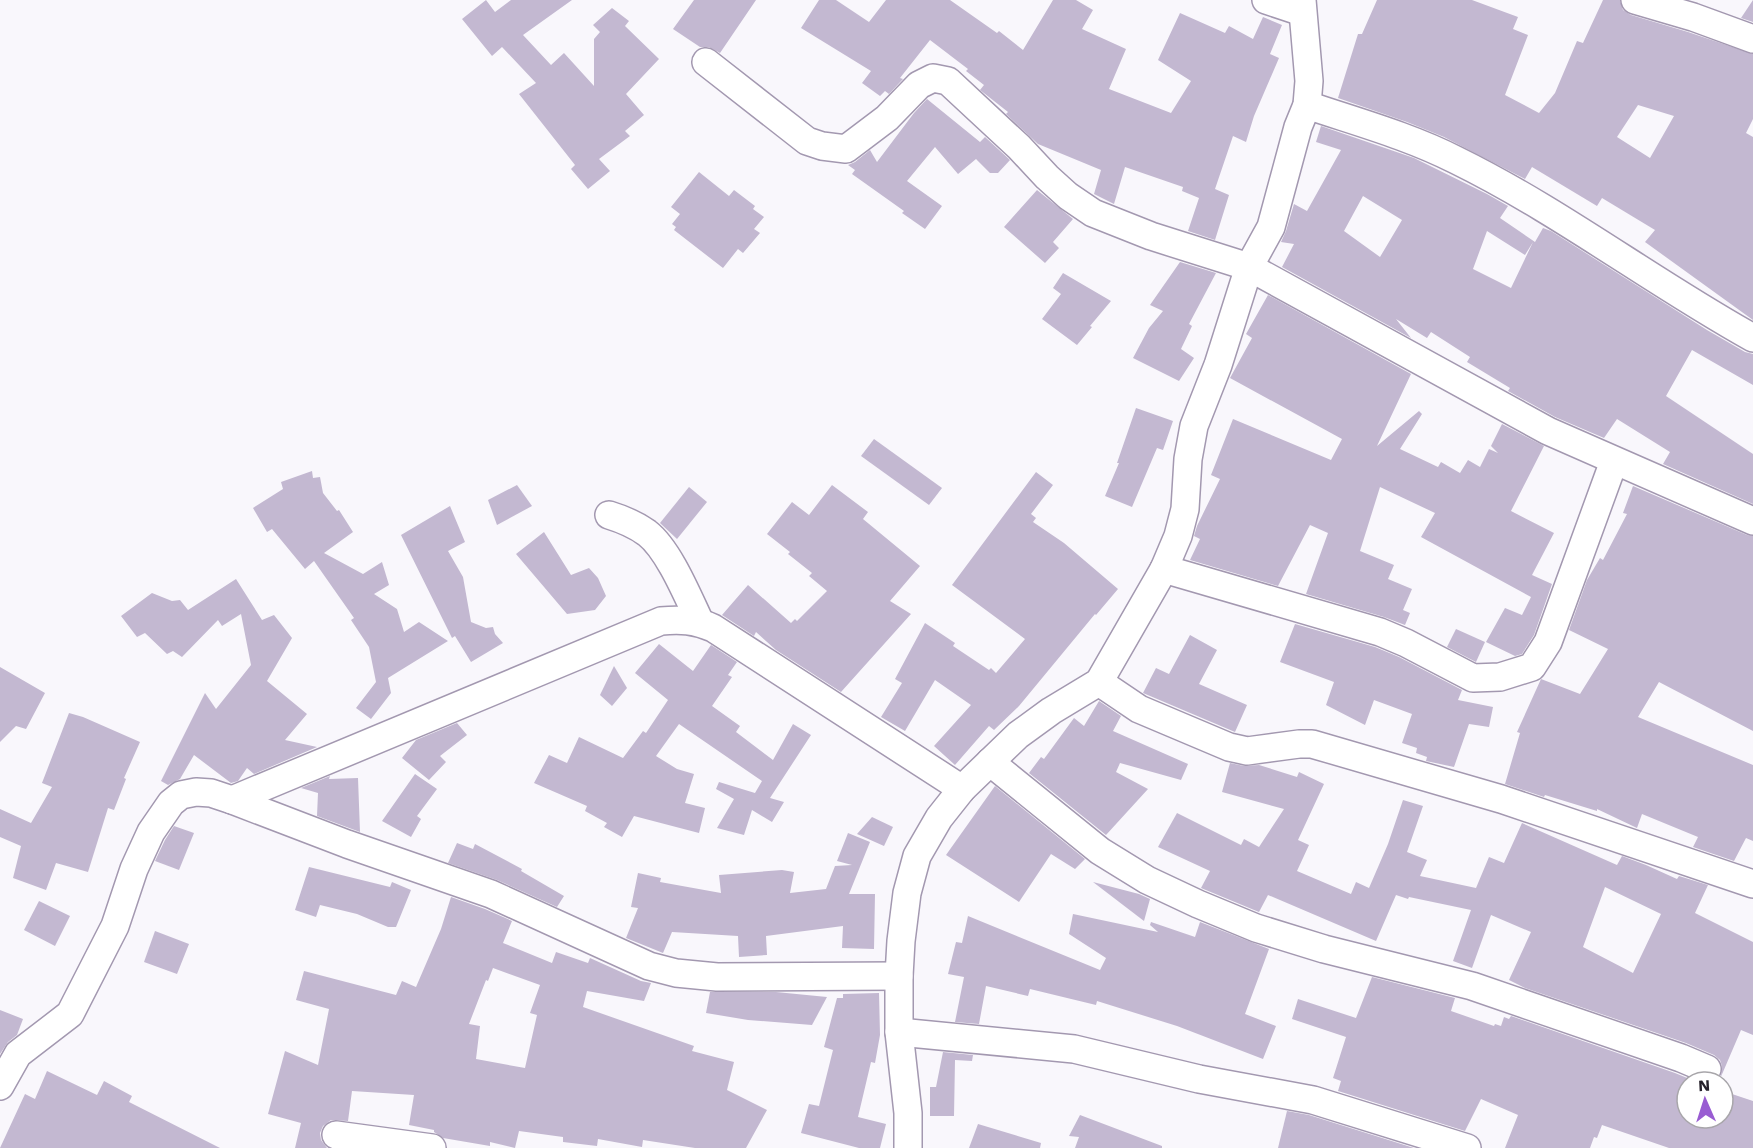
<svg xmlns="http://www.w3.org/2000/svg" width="1753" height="1148" viewBox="0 0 1753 1148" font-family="'Work Sans',sans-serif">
	<rect width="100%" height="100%" fill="#f9f7fc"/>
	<g fill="#c3b8d1" fill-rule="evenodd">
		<path d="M486,0L495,12L511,0H572L523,35L551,65L564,53L594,86V39L600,32L593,25L612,8L629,21L625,26L659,59L626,94L644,115L625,131L630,136L599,159L610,171L588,189L571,169L575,165L519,94L536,83L502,47L492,56L462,19Z"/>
		<path d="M694,0H756L720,53L709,47H700L673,29Z"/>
		<path d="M819,0H836L869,22L886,0H950L997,33L999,31L1023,50L1053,0H1076L1093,10L1082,29L1126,49L1109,89L1171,113L1191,81L1158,60L1180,13L1225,33L1229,26L1253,39L1263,17L1282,25L1270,54L1279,58L1254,116L1246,142L1233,136L1215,189L1229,195L1215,240L1188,231L1199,198L1182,191L1183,187L1125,167L1114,204L1094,194L1101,170L1038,144L1006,114L1008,112L980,90L984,85L966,71L968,69L930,40L900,78L903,79L889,94L885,91L880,96L862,83L871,71L801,28Z"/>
		<path d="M1377,0H1472L1518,17L1513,29L1528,35L1505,95L1539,113L1555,93L1577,41L1583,43L1603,0H1620L1623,10L1631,15L1688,32L1753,54V119L1746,133L1753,137V320L1645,242L1655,230L1602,198L1597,206L1532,167L1525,179L1444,137L1407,122L1338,98L1358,34H1362ZM1638,105L1674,116L1650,158L1617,137Z"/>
		<path d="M1753,0V22L1741,18Z"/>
		<path d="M927,99L980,142L985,137L1010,160L998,173H990L976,159L958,174L935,147L907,181L942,206L925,229L902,213L904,211L852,174L855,170L848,165L855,162L870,150L877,162L914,113Z"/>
		<path d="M1321,126L1414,158L1487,194L1508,206L1500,218L1535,242L1543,228L1551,231L1707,330L1745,352L1753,354V385L1692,350L1666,396L1753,454V504L1663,464L1670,452L1617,419L1604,438L1555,417L1508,391L1510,388L1467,362L1470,357L1431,332L1427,338L1396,319L1411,338L1282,267L1294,244L1281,242L1286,231L1294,204L1307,211L1341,150L1316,142ZM1363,196L1402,220L1380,257L1344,231ZM1487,231L1525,255L1533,242L1511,288L1473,269Z"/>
		<path d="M699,172L729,196L734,190L755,206L753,209L764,217L754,229L760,233L743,253L738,249L723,268L674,230L676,227L672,224L680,214L671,207Z"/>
		<path d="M1037,190L1073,219L1053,242L1059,248L1045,263L1004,227Z"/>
		<path d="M1180,262L1216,273L1189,324L1192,326L1181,349L1194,358L1179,381L1133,358L1149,328L1163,311L1150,305Z"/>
		<path d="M1063,273L1111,301L1090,326L1092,327L1077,345L1042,319L1061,294L1053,288Z"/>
		<path d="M1268,295L1411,374L1377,446L1419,411L1422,414L1400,449L1438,467L1441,462L1460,473L1468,460L1480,467L1489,449L1498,453L1491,446L1502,424L1544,446L1511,511L1554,533L1532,575L1552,584L1534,635L1522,654L1515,656L1486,642L1505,608L1522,615L1531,597L1421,537L1435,513L1380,487L1360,551L1394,565L1388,579L1412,589L1403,610L1410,613L1405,625L1384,617L1306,594L1328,533L1310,525L1278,586L1190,560L1200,539L1194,536L1197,526L1220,479L1211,475L1233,419L1331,460L1342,439L1230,378L1252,338L1246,334Z"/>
		<path d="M1136,408L1173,421L1163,450L1157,448L1132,507L1105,496L1119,463H1117Z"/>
		<path d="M874,439L942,488L929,505L861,456Z"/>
		<path d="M312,471L313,478L320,477L323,493L337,511L339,510L353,532L324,553L363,574L382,562L389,585L374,594L397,609L404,632L419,622L448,641L388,678L391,693L371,719L356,708L376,682L369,647L351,620L354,618L314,561L305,569L272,529L267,532L253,508L283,489L281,482Z"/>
		<path d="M1036,472L1053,485L1031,514L1036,518L1033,522L1064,543L1118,589L1096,615L1095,614L1019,706L994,730L989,726L955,765L934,746L971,705L935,680L905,731L881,717L902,683L895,679L925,623L955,643L953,646L989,670L991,668L996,673L1025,639L952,585Z"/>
		<path d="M517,485L532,506L497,525L488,500Z"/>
		<path d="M832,485L868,512L863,519L920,566L890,601L911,614L841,692L776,650L756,632L754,636L722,615L748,585L791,623L795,619L797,621L827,591L809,576L812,573L788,554L790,552L767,534L792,502L809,515Z"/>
		<path d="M1633,486L1747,535L1753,536V731L1659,682L1638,717L1753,765V841L1746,838L1734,861L1693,847L1698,837L1642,814L1637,828L1597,809V811L1545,795L1544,797L1505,784L1520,733L1517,732L1541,679L1580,694L1608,649L1569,630L1587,580L1600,558L1603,560L1627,514L1623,513Z"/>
		<path d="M689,487L707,502L677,539L660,523Z"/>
		<path d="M450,506L465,542L448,551L463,577L471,622L486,628L493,627L495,634L503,643L471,662L455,636L452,638L401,535Z"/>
		<path d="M544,532L571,575L589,568L598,578L606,596L595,610L567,614L516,554Z"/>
		<path d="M236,579L262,620L274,615L292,638L267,681L307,714L285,740L317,747L254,774L247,768L238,781L231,783L194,755L180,779L168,785L161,781L205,693L216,709L251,665L241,614L222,626L218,620L182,657L173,651L167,654L145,633L137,637L121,616L152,593L172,601L180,600L188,610Z"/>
		<path d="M1295,624L1375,647L1399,657L1462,690L1458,700L1493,707L1489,727L1469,724L1454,767L1426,761L1427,757L1416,753L1417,748L1402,743L1412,714L1374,700L1365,725L1326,705L1334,682L1280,662Z"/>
		<path d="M1456,629L1485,642L1476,662L1447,647Z"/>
		<path d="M1190,635L1217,650L1199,684L1247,705L1235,732L1143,693L1156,668L1169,674Z"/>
		<path d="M659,644L693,671L711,645L737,662L728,675L732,677L712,706L740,726L736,732L773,760L793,724L811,735L770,798L784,802L772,822L752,810L744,835L717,828L734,799L716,789L719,782L755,793L762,781L679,724L656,756L677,769L694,774L685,803L705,808L699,833L634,816L622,837L604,827L607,823L585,811L587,806L534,783L549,755L567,763L579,737L623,758L643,731L646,733L668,700L635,673Z"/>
		<path d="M614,666L627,688L612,706L600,695Z"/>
		<path d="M0,667L45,693L26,729L16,726L0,742Z"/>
		<path d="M1099,701L1121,716L1113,731L1188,764L1181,780L1120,763L1116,772L1148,789L1106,835L1029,773L1041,757L1044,759L1074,718L1084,726Z"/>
		<path d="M69,713L83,717L140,742L124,778L126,779L114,810L108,808L88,872L56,863L46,890L13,878L21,846L0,837V809L31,823L52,787L42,783Z"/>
		<path d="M457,723L467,735L440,756L446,762L429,780L402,758L416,740Z"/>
		<path d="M1230,763L1244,766L1259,765L1297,777L1299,772L1324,784L1298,840L1309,845L1297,871L1351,894L1356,882L1369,888L1388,844L1403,800L1423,806L1407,852L1427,860L1420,876L1476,888L1489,857L1504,863L1522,823L1617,865L1622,856L1646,865L1677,879L1679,876L1708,885L1695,913L1753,942V1035L1741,1030L1720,1079L1727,1081L1723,1091L1753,1101V1148H1669L1602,1125L1597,1138L1594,1137L1590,1148H1505L1518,1115L1481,1099L1465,1131L1338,1091L1341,1081L1333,1078L1346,1037L1292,1019L1298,999L1356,1018L1372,977L1455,998L1451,1011L1494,1026L1495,1024L1501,1026L1504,1017L1509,1019L1511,1016L1675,1073L1697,1082H1687V1118H1723V1082H1716L1721,1076L1722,1066L1720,1060L1714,1055L1686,1043L1525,988L1509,980L1531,932L1491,915L1472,968L1453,961L1471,910L1409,897L1408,899L1396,895L1376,941L1268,895L1259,912L1201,888L1210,871L1158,847L1177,813L1241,845L1244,839L1259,847L1284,809L1222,792ZM1605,887L1661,914L1633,973L1583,947Z"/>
		<path d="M415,774L437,789L417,816L421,819L411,837L382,821Z"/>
		<path d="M330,776L329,779L358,778L360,832L317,816L318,793L301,788Z"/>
		<path d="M995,786L1085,859L1075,869L1051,854L1019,902L946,855Z"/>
		<path d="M872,817L893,827L884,846L857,834Z"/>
		<path d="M174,826L194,833L179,870L155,861L165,840Z"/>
		<path d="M848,833L870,842L849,894H875L874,949L842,948L843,926L766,936L767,955L739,957L738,936L672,932L663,953L626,938L638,908L631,907L638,873L661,878L660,882L721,893L719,875L782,870L794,872L790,893L826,889L835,866L852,865L837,861Z"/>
		<path d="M457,843L473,849L475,844L522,869L521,871L564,896L557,907L497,880L448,863Z"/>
		<path d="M309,867L390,887L392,882L411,890L396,927H388L357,914L320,905L316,917L295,910Z"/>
		<path d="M1093,882L1139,894L1150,899L1144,921Z"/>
		<path d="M451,897L485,909L512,921L503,943L552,963L556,952L588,963L590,958L641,981L651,983L644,1001L587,991L583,1007L694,1046L692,1051L734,1062L727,1090L767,1110L746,1148H695L643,1140L642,1147L598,1139L597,1146L563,1142V1137L519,1131L515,1148L490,1142V1146L443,1138L434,1132V1130L409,1125L414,1095L352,1091L348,1121L331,1120L323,1126L320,1133L321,1140L327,1148H295L301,1123L268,1114L285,1051L318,1065L329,1009L296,1000L304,971L396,995L402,981L416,987L441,929ZM493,968L540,985L530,1013L537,1015L525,1068L476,1059L480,1026L469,1024L486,980L488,981Z"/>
		<path d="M39,901L70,916L55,946L24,930Z"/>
		<path d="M1073,914L1158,932L1150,925L1151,922L1195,937L1200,922L1269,949L1245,1014L1276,1026L1263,1059L1177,1026L1097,1001L1096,1005L1030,989L1028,996L986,986L979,1024L955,1022L964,977L948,974L956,942L962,943L968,916L1100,970L1106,958L1069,934Z"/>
		<path d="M155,931L189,944L177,974L144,962Z"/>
		<path d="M710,992H776L827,997L812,1025L748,1020L706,1013Z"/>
		<path d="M879,993L880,1035L875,1063L871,1062L858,1117L886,1124L880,1148H859L801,1133L809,1104L819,1106L833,1050L824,1047L837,998H843V994Z"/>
		<path d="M0,1010L23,1019L17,1035L8,1042L0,1054Z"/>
		<path d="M943,1052L973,1055L972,1061L955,1060L954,1116H930V1087H936Z"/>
		<path d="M47,1071L97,1095L104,1081L132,1096L129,1102L220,1148H0L25,1094L35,1099Z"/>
		<path d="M1287,1111L1309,1115L1414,1148H1278Z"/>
		<path d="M1080,1115L1162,1146V1148H1075L1079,1137L1069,1136Z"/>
		<path d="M978,1124L1041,1143L1040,1148H969Z"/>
	</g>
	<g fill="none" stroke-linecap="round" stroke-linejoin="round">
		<defs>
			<g id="minor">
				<path d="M1266,0L1302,12"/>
				<path d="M1635,0L1693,17L1753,39"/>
				<path d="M706,62L807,141L822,146L846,149L887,118L919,85L933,78L948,81L1019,147L1047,177L1068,196L1093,213L1151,236L1249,267L1548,431L1753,521"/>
				<path d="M1307,105C1357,122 1409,136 1456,160C1560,211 1652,282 1753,338"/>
				<path d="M609,515C622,519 636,525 647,533C669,550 688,597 700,622"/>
				<path d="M1164,569L1380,632L1406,643L1473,678L1500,677L1532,667L1548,642L1614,461"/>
				<path d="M1099,682L1139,709L1229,747L1247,751L1299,744H1312L1501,799L1753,884"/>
				<path d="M990,762L1100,851L1147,880L1198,904L1256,928L1324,949L1472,986L1681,1058L1707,1069"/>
				<path d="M232,800L661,621C680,619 695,620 713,628L962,789"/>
				<path d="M899,1032L1074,1049L1199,1079L1313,1100L1467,1148"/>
				<path d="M0,1086L18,1054L70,1014L115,926L134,869L151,832L171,803L181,795L196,792L211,793L232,800L347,844L491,894L649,966L676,973L717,977L899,976"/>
				<path d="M336,1135L432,1148"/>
				<path d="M908,1148V1113L899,1032V976L901,941L907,893L917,856L939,818L962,789L1018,735L1051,711L1099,682L1164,569L1178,536L1185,509L1188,459L1194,426L1218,365L1249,267L1271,227L1298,127L1307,105L1309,81L1302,0"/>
			</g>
		</defs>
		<use href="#minor" stroke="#a398b0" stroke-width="30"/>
		<use href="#minor" stroke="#fff" stroke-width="27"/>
	</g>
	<g transform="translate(1705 1100) rotate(357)"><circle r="28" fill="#ffffff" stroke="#a8a6aa" stroke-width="1.5"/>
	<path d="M0-4.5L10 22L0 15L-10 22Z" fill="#995cd2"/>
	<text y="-9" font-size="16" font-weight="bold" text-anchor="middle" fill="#26212b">N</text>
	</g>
</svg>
